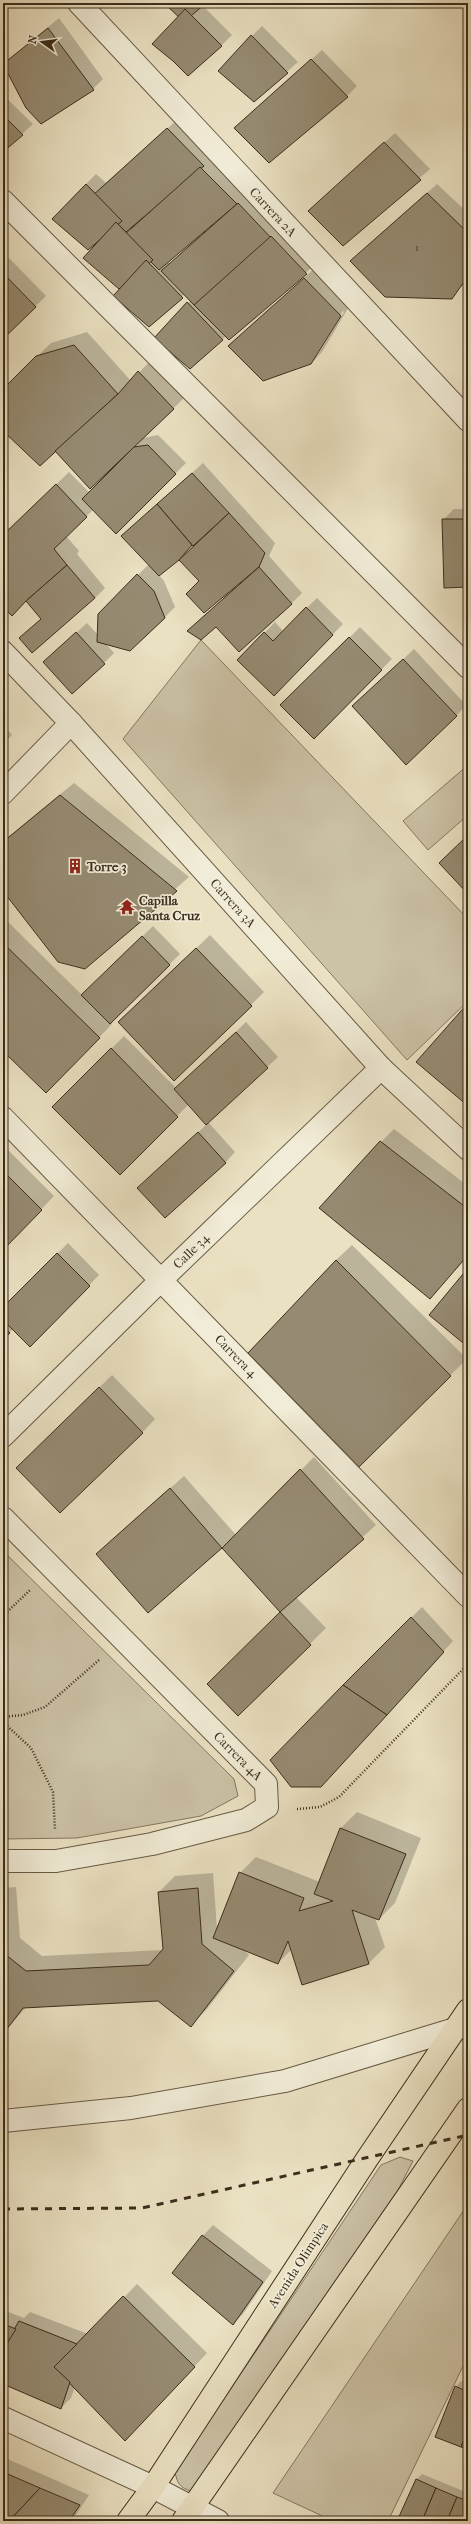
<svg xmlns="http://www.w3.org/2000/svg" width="471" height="2524" viewBox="0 0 471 2524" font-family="'IM FELL French Canon',serif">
	<rect width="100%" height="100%" fill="#eae1c2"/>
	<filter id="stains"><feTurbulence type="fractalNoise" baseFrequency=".005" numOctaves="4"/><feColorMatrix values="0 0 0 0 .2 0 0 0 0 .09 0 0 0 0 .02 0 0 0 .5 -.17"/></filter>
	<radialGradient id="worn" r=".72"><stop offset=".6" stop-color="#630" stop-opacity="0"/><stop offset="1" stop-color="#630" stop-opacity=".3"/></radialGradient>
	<g fill="#ccc2a6" stroke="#847861">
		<path d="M201,640L468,919V1001L407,1060L123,739Z"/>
		<path d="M468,765V815L428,850L403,821Z"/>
		<path d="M3,1551L234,1779L238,1796L201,1816L77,1838L3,1839Z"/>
		<path d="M400,2157L413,2161L398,2190L201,2480L191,2491C180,2488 177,2483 175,2472L381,2165Z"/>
		<path d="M468,2204V2356L388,2521H333L273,2493Z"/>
	</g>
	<g fill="#0003" fill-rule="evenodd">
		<path d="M164,3H205L202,5L232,35L221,46Z"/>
		<path d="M59,18L103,79L93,89L3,64Z"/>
		<path d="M262,26L298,62L254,101L252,36Z"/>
		<path d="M322,50L357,86L347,96L246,118Z"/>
		<path d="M3,95L33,124L3,151Z"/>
		<path d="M178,119L317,263L229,339L226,336L190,368L155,338L191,300L185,294L149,326L121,289L85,258L98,243L88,249L86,184L96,174L106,183ZM129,227L131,230L122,236ZM194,240L170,264L168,261Z"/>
		<path d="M395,133L430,169L343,244L309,211Z"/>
		<path d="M437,184L468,213V279L451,298L362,251Z"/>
		<path d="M9,258L46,296L3,338V264Z"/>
		<path d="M315,268L350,305L322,352L311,363L229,346ZM343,311L344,312L317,356H315Z"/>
		<path d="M87,332L131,381L149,362L184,398L143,438L158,435L186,463L116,533L94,509L66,536L79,551L77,554L105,588L95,598L31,628L42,618L27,600L12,615L3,605V536L69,472L90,493L114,469L90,488L55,450L8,434L3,439V390L51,343Z"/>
		<path d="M203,463L275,543L269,556L302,593L291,604L216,625L198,621L224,598L200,581L179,559L159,575L164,581L175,607L164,618L105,643L114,653L104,663L55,652L87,623L99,636V614L149,564L133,526ZM195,540L188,552L182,557L181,556Z"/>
		<path d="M454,509H468V586L443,520Z"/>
		<path d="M317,598L343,624L274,694L238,660L275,622L283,631Z"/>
		<path d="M360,627L392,659L314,737L282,705Z"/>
		<path d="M414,649L466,705L456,716L364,696Z"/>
		<path d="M3,724L12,735L3,744Z"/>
		<path d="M74,783L189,877L85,968L3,889V841Z"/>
		<path d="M3,917L82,995L153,926L180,954L110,1022L112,1024L59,1079L3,1050Z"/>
		<path d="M210,935L264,992L251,1005L133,1009Z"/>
		<path d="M246,1022L278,1057L208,1122L235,1152L225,1163L149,1178L207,1124L189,1104L120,1174L54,1107L124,1036L176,1088Z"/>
		<path d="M394,1129L468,1186V1256L430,1297L381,1142Z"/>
		<path d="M3,1145L54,1196L3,1249Z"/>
		<path d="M68,1243L99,1275L30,1346L13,1329L3,1339V1297L9,1302Z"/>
		<path d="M352,1245L467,1359L359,1465L336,1260Z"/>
		<path d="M112,1375L155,1419L142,1433L18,1468Z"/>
		<path d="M314,1457L376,1525L296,1597L326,1628L238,1715L224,1668L281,1612L222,1546L148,1612L111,1541L184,1476L236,1535Z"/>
		<path d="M422,1607L453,1641L336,1770L343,1686Z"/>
		<path d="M357,1812L421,1838L395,1903L379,1919L375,1918L385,1947L369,1963L292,1949L278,1963L243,1949L249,1955L207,2009L191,2025L158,2000L26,2007L3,2034V1888L16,1887L20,1938L42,1956L163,1950L159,1892L175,1876L213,1873L217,1929L240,1873L256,1857L320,1882L341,1828Z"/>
		<path d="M213,2225L272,2271L243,2314L233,2324L203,2236Z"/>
		<path d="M137,2284L207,2353L138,2427L75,2387L71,2398L61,2408L3,2384V2310L24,2318L30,2312L88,2334Z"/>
		<path d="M461,2381L468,2384V2448L456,2387Z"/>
		<path d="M3,2457L89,2495L72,2521H3Z"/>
		<path d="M422,2474L468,2493V2521H399L416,2480Z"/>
	</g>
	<g fill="#968b72" stroke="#3c2d1c">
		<path d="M164,3H206L184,22Z"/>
		<path d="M185,9L222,46L188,76L173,61L152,44Z"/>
		<path d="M48,28L94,90L41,124L26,108L3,64Z"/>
		<path d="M251,35L288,73L254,102L218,71Z"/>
		<path d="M311,59L348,97L269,163L234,128Z"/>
		<path d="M3,115L23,135L3,152Z"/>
		<path d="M167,128L204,166L126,232L91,197Z"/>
		<path d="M384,142L421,180L343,246L308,211Z"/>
		<path d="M200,167L237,204L159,270L124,235Z"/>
		<path d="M86,184L122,221L88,250L52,219Z"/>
		<path d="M427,193L468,233V276L452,299L385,297L350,261Z"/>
		<path d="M238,203L274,241L196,307L161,271Z"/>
		<path d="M116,222L153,260L119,289L83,258Z"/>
		<path d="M271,236L307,274L229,340L194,305Z"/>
		<path d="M146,260L183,298L149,327L113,296Z"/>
		<path d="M3,273L36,307L3,339Z"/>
		<path d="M304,278L341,316L311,364L263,381L228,346Z"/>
		<path d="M187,302L223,340L190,369L154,338Z"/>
		<path d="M74,345L118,394L40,466L3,431V389L36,356Z"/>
		<path d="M138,371L174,409L90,489L55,451L118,394Z"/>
		<path d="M148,445L176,474L116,534L82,499L134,447Z"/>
		<path d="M192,473L229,513L193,546L157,504Z"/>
		<path d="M56,484L87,517L54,549L67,565L26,601L12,616L3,607V535Z"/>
		<path d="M157,504L192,545L179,560L159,576L121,536Z"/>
		<path d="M229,513L265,553L259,567L204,613L186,594L199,581L179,560Z"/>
		<path d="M442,519H468V587L444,588Z"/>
		<path d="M67,565L95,598L32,653L19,638L41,619L26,601Z"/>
		<path d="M259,567L292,604L239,652L216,627L201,640L187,631Z"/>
		<path d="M137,574L154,591L165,618L130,651L97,642L98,614Z"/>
		<path d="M306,607L333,635L274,696L237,660L264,632L273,641Z"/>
		<path d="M76,632L105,664L72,694L43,662Z"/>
		<path d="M349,637L382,670L314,739L280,705Z"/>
		<path d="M403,659L457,716L406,765L352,706Z"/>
		<path d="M60,795L177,891L85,969L58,962L3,891V842Z"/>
		<path d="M468,835V894L439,863Z"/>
		<path d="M142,936L170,965L110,1024L81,995Z"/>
		<path d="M3,943L100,1038L46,1093L3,1051Z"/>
		<path d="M196,948L252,1006L174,1081L118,1022Z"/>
		<path d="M468,1003V1106L416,1062Z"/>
		<path d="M236,1032L268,1068L206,1125L174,1089Z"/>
		<path d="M111,1048L178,1117L120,1175L52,1107Z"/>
		<path d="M198,1132L226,1163L165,1218L137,1188Z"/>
		<path d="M380,1141L468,1209V1255L430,1299L319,1208Z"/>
		<path d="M3,1171L42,1210L3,1250Z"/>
		<path d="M57,1253L90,1286L30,1347L3,1320V1307Z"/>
		<path d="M336,1260L451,1376L359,1467L248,1353Z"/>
		<path d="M468,1268V1347L429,1315Z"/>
		<path d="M3,1326L10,1333L3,1340Z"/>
		<path d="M99,1387L143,1433L60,1513L16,1468Z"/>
		<path d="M300,1469L364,1539L280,1612L222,1548Z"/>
		<path d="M170,1488L222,1548L148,1613L96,1554Z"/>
		<path d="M280,1612L311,1645L238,1716L207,1684Z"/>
		<path d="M411,1617L444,1652L387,1715L343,1685Z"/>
		<path d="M343,1685L387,1715L321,1787H291L270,1760Z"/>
		<path d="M340,1828L406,1854L379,1920L352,1910L369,1964L302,1985L288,1941L278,1964L213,1938L239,1872L304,1898L299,1911L333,1901L314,1894Z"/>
		<path d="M198,1888L202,1944L234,1971L191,2027L158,2001L23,2008L3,2034V1932L5,1954L26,1971L149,1965L163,1949L158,1892Z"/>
		<path d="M202,2235L263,2282L233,2325L172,2273Z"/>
		<path d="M123,2296L195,2367L125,2441L54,2367Z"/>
		<path d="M19,2321L77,2344L54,2367L70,2382L61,2409L3,2384V2348Z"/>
		<path d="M3,2324L16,2329L3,2350Z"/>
		<path d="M455,2386L468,2392V2429L461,2447L435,2437Z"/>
		<path d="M468,2429V2449L461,2447Z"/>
		<path d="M3,2472L40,2488L9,2521H3Z"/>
		<path d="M416,2479L436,2488L422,2521H397Z"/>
		<path d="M40,2488L80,2505L69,2521H9Z"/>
		<path d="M436,2488L457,2497L447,2521H422Z"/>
		<path d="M457,2497L468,2501V2521H447Z"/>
	</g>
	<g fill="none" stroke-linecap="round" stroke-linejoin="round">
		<defs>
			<g id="minor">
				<path d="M79,3L468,420"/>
				<path d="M3,201L468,667"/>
				<path d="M3,652L71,723L381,1068L468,1149"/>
				<path d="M3,793L71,723"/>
				<path d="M3,1118L468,1596"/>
				<path d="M3,1436L162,1279L381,1068"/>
				<path d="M3,1518L266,1784L267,1807L246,1820L152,1844L56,1861H3"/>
				<path d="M3,2121L131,2108L285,2081L468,2025"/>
				<path d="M3,2418L153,2487L218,2521"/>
			</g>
			<g id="major">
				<path d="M128,2521L153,2487L367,2159L468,2010"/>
				<path d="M183,2521L468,2109"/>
			</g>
		</defs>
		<use href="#minor" stroke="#685a46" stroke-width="24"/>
		<use href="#major" stroke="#3c2d1c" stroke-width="24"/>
		<g stroke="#3c2d1c" stroke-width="2.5" stroke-dasharray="1 2" stroke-linecap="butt">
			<path d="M3,1616L31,1589"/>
			<path d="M3,1717L23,1715L45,1707L99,1660"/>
			<path d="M3,1722L31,1748L53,1792L55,1830"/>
			<path d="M297,1809L320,1807L339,1797L468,1664"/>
		</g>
		<use href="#minor" stroke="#f1ecd7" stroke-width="22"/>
		<use href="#major" stroke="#eae1c2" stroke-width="22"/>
		<path stroke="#3c2d1c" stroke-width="3" stroke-dasharray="7 7" stroke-linecap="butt" d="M3,2209L142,2208L468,2135"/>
	</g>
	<defs>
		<symbol id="building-bare" viewBox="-9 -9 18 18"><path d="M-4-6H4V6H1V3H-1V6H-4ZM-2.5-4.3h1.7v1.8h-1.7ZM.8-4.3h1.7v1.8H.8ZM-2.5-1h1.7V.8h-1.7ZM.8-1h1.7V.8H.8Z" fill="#8f2418" stroke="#f1ecd7" stroke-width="2.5" paint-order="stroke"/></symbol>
		<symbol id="temple-bare" viewBox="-9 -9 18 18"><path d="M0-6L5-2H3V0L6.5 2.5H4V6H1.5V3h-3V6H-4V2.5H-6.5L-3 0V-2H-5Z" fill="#8f2418" stroke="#f1ecd7" stroke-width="2.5" paint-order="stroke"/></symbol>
	</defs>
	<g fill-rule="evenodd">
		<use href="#building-bare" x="64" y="855" width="22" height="22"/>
		<use href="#temple-bare" x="116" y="896" width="22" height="22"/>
	</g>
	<g text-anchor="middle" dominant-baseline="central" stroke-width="3.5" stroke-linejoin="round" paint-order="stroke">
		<g font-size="11" fill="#524432">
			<text x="417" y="247">1</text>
		</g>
		<g font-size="13" fill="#3c2d1c" stroke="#f1ecd7">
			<text transform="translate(273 212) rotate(47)">Carrera 2A</text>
			<text transform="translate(233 903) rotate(48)">Carrera 3A</text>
			<text transform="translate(191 1251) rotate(-44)">Calle 34</text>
			<text transform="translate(236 1356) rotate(46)">Carrera 4</text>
			<text transform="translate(238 1756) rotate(45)">Carrera 4A</text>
			<text transform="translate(298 2265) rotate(-57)">Avenida Olimpica</text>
		</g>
		<g font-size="13" font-weight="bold" fill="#3c2d1c" stroke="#f1ecd7" text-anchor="start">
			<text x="87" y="866">Torre 3</text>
			<text x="139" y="900">Capilla<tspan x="139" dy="15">Santa Cruz</tspan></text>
		</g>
	</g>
	<rect width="471" height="2524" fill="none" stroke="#eae1c2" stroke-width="16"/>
	<rect x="4" y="4" width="463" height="2516" fill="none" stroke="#3c2d1c" stroke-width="2"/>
	<rect x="8" y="8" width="455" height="2508" fill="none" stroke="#3c2d1c"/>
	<g transform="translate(42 42) rotate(284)" stroke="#f1ecd7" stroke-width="3" paint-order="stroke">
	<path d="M0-3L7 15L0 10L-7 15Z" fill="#3c2d1c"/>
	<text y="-6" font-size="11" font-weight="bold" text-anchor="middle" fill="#3c2d1c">N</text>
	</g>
	<rect width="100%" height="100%" filter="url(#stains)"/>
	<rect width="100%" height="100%" fill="url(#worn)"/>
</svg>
